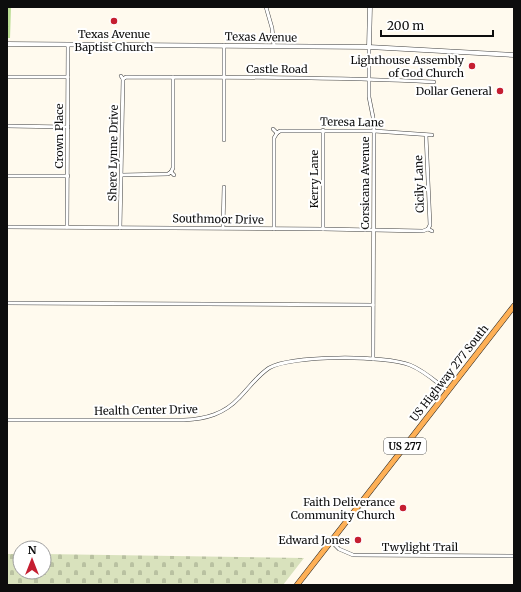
<svg xmlns="http://www.w3.org/2000/svg" width="521" height="592" viewBox="0 0 521 592" font-family="Merriweather,serif">
	<defs>
		<pattern id="forest-firs" width="22" height="20" patternUnits="userSpaceOnUse"><rect width="22" height="20" fill="#badd93"/><path d="M5 1l3.5 6h-7zM16 11l3.5 6h-7z" fill="#9fbc7e"/></pattern>
		<pattern id="cemetery-stones" width="16" height="16" patternUnits="userSpaceOnUse"><rect width="16" height="16" fill="#d9e2bd"/><path d="M2 7V4a2 2 0 0 1 4 0v3zM10 15v-3a2 2 0 0 1 4 0v3z" fill="#b9c1a1"/></pattern>
	</defs>
	<rect width="100%" height="100%" fill="#fffaee"/>
	<path fill="url(#forest-firs)" d="M7,7H11L10,38H7Z"/>
	<path fill="url(#cemetery-stones)" d="M7,554H20V572H44V554L304,558L283,585H7Z"/>
	<g fill="none" stroke-linecap="round" stroke-linejoin="round">
		<defs>
			<g id="minor">
				<path d="M266,7L272,28L274,46"/>
				<path d="M369,47V97L373,117L374,131L373,359"/>
				<path d="M121,76L123,79L126,77C229,77 331,77 434,82"/>
				<path d="M7,77H68"/>
				<path d="M7,126L68,127"/>
				<path d="M273,129L277,133L280,131H374L432,135"/>
				<path d="M426,135L430,225L428,229L432,231"/>
				<path d="M224,140V45"/>
				<path d="M171,172L173,168V77"/>
				<path d="M122,175L168,174L171,172L174,175"/>
				<path d="M7,176H68"/>
				<path d="M7,227L323,229L423,231L428,229"/>
				<path d="M67,227L68,45"/>
				<path d="M120,228L123,79"/>
				<path d="M223,228L224,187"/>
				<path d="M274,229V138L277,133"/>
				<path d="M323,229V130"/>
				<path d="M7,303L373,305"/>
				<path d="M7,420H184C206,419 224,414 239,398C249,388 257,376 269,368C291,355 386,355 410,365C425,371 436,382 448,391"/>
				<path d="M331,541L339,549L353,555L514,556"/>
			</g>
			<g id="tertiary">
				<path d="M7,44L369,47L514,55"/>
				<path d="M369,47L370,7"/>
			</g>
			<path id="trunk" d="M297,585L514,306"/>
		</defs>
		<use href="#minor" stroke="#404040" stroke-width="4"/>
		<use href="#tertiary" stroke="#404040" stroke-width="5"/>
		<use href="#trunk" stroke="#1e1e1e" stroke-width="6"/>
		<use href="#minor" stroke="#fff" stroke-width="3"/>
		<use href="#tertiary" stroke="#fff" stroke-width="4"/>
		<use href="#trunk" stroke="#feb056" stroke-width="5"/>
	</g>
	<g fill="#c51e31" stroke="#fff" stroke-width="1.5">
		<circle cx="114" cy="21" r="4"/>
		<circle cx="472" cy="66" r="4"/>
		<circle cx="500" cy="91" r="4"/>
		<circle cx="403" cy="508" r="4"/>
		<circle cx="358" cy="540" r="4"/>
	</g>
	<g text-anchor="middle" dominant-baseline="central" stroke-width="4" stroke-linejoin="round" paint-order="stroke">
		<rect fill="#fff" stroke="#565656" stroke-width="1" x="384" y="438" width="42" height="16" rx="3"/>
		<g font-size="10" font-weight="bold" fill="#0d0d0d">
			<text x="405" y="446">US 277</text>
		</g>
		<g font-size="11" fill="#0d0d0d" stroke="#fff" text-anchor="end">
			<text x="114" y="34" text-anchor="middle">Texas Avenue<tspan x="114" dy="13">Baptist Church</tspan></text>
			<text x="464" y="60">Lighthouse Assembly<tspan x="464" dy="13">of God Church</tspan></text>
			<text x="492" y="91">Dollar General</text>
			<text x="395" y="502">Faith Deliverance<tspan x="395" dy="13">Community Church</tspan></text>
			<text x="350" y="540">Edward Jones</text>
		</g>
		<g font-size="11" fill="#0d0d0d" stroke="#fff">
			<text transform="translate(261 37) rotate(1)">Texas Avenue</text>
			<text x="277" y="69">Castle Road</text>
			<text transform="translate(352 122) rotate(1)">Teresa Lane</text>
			<text transform="translate(59 136) rotate(-90)">Crown Place</text>
			<text transform="translate(113 153) rotate(-89)">Shere Lynne Drive</text>
			<text transform="translate(314 179) rotate(-90)">Kerry Lane</text>
			<text transform="translate(365 183) rotate(-90)">Corsicana Avenue</text>
			<text transform="translate(419 184) rotate(-92)">Cicily Lane</text>
			<text transform="translate(218 219) rotate(1)">Southmoor Drive</text>
			<text transform="translate(449 373) rotate(-52)">US Highway 277 South</text>
			<text transform="translate(146 410) rotate(-1)">Health Center Drive</text>
			<text x="420" y="547">Twylight Trail</text>
		</g>
	</g>
	<rect width="521" height="592" fill="none" stroke="#0d0d0d" stroke-width="16"/>
	<g transform="translate(32 560)"><circle r="19" fill="#ffffff" stroke="#9e9e9e"/>
	<path d="M0-3L7 15L0 10L-7 15Z" fill="#c51e31"/>
	<text y="-6" font-size="11" font-weight="bold" text-anchor="middle" fill="#0d0d0d">N</text>
	</g>
	<path d="M381 30v6h112v-6" fill="none" stroke="#0d0d0d" stroke-width="2"/>
	<text x="387" y="30" font-size="12" fill="#0d0d0d" stroke="#ffffff" stroke-width="3" paint-order="stroke">200 m</text>
</svg>
